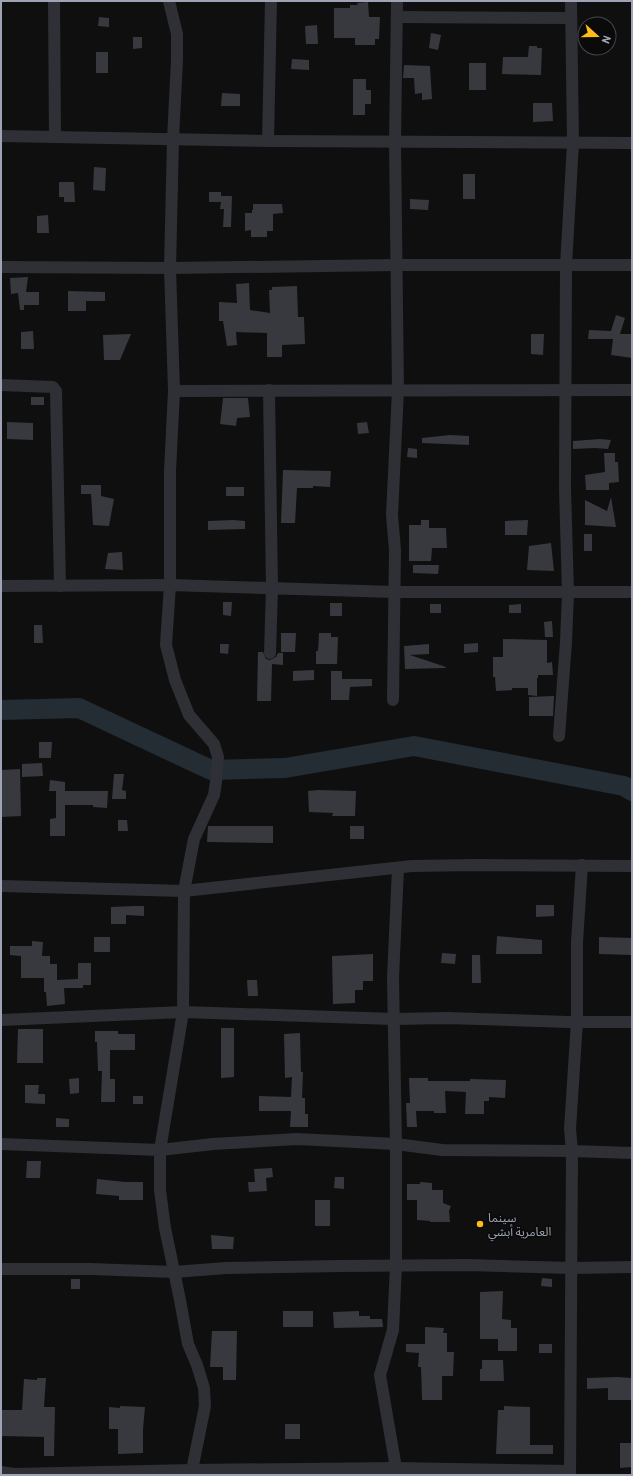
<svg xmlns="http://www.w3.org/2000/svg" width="633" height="1476" viewBox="0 0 633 1476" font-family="Barlow,'Noto Sans Arabic',sans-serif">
	<rect width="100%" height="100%" fill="#0f0f10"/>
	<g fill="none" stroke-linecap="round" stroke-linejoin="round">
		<path stroke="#242d34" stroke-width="20" d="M1,710L79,708L211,770L285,768L414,746L624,786L632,791"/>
	</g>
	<g fill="#38393e">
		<path d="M368,2L369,17H380L379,39H375V45H355V38H334V8H350V5H358L357,3Z"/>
		<path d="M99,17L109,18V27L98,26Z"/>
		<path d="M317,25L318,44H306L305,26Z"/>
		<path d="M431,33L441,35L438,50L429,48Z"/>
		<path d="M133,37H142V48L133,49Z"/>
		<path d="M529,46H537V48H542L541,75L502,74L503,57H528Z"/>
		<rect x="96" y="52" width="12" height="21"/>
		<path d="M292,59L309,60V70L291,69Z"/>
		<rect x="469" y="63" width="17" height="27"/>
		<path d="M404,65L430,66L432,99L422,100V93L415,94L414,78H403Z"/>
		<path d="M353,79H366V90H371V104H365V115H353Z"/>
		<path d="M222,93L240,94V106H221Z"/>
		<path d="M533,103H552L553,121L533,122Z"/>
		<path d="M94,167L106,168L105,191L93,190Z"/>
		<rect x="463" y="174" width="12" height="25"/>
		<path d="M59,182H74L75,202H64V197H59Z"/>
		<path d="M209,192H221V196H232L231,227H223L224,209H220L221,202H209Z"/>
		<path d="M410,199L429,200L428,210L410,209Z"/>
		<path d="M253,204H282L283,213L273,214V231H267V237H251V230L245,231V213H252V210H253Z"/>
		<path d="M48,215L49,233H37V216Z"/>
		<path d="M28,277L26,292H39V305H24V310H20L18,293L11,294L10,278Z"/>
		<path d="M249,283L250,310L270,313L269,290H272V287L297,286L298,317H304L305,344L282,345V357H267V333L236,332L237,345L227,346L223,321H219V302L237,303L236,284Z"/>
		<path d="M68,291L105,292V301H86V311H68Z"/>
		<path d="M616,315L625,318L620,334H632V358L611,355L613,339H588L589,330L611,331Z"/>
		<path d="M33,331L34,349H21V332Z"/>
		<path d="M131,334L120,360H104L103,335Z"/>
		<path d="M531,334H544L543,355L531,354Z"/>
		<rect x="31" y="397" width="13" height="8"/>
		<path d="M223,398H248L250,417L237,418L236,426L220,424Z"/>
		<path d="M7,422L33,423V440L7,439Z"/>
		<path d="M367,422L369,433L358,434L357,423Z"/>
		<path d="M450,435L469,436V445L422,443V438Z"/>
		<path d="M600,439L611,440L608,449L595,448L573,449V441Z"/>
		<path d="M408,448L417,449V458L407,457Z"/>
		<path d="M604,453H615V462H618L619,482L609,483V490H586L585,475L605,472Z"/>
		<path d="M283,470L331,471L330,487L313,486V488H297L295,523H281Z"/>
		<path d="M81,485H101V496L114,499L109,526L93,525L91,494H81Z"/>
		<rect x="226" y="487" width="18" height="9"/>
		<path d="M611,497L616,527L585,525V500L607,511Z"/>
		<path d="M233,520L245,521V529L208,530V521Z"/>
		<path d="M421,520H429V528H446L447,548H432L431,561H409V525H421Z"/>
		<path d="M528,520L527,535H505V521Z"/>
		<rect x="584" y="534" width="8" height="17"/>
		<path d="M551,543L554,571L527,570L529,546Z"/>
		<path d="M122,552L123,570L105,569L108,553Z"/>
		<path d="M413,565H439L438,574L413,573Z"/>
		<path d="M223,602H232L231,616L223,615Z"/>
		<rect x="330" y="603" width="12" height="13"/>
		<rect x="430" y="604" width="11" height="9"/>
		<path d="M521,604V613H509V605Z"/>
		<path d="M552,621L553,637H545L544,622Z"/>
		<path d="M34,625H42L43,643H34Z"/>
		<path d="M281,633H296L295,652H281Z"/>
		<path d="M319,633H331V637H338L337,664H316V651H318Z"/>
		<path d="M503,639L547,640V663L552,662L553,675H538V678H537V696L528,695V688H512V690L496,691L495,677H493V657H503Z"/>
		<path d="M478,643V652L464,653V644Z"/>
		<path d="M220,644H229L228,654L220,653Z"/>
		<path d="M429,644V654L410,655L446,667L445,668L405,669L404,646Z"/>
		<path d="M258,652H263L266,659L270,660L276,657L278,653H283V665L272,664L271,701H257Z"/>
		<path d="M314,670V680L293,681V671Z"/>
		<path d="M331,671H342V679H372V686L350,687L349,700H331Z"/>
		<path d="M554,696L553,716H529V697Z"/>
		<path d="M39,742H52L51,758H39Z"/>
		<path d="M42,763L43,776L22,777V764Z"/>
		<path d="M20,769L21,816L1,817V770Z"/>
		<path d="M114,774H124L122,790L126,791V799H112Z"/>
		<path d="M50,780L65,782V791H108L107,808L93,807V805H65V836H50V819L56,818V791H49Z"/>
		<path d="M318,790L356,791L355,816H332L333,813L309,812L308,791Z"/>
		<path d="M118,820H127L128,831H118Z"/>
		<path d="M208,826H273V843L207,842Z"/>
		<rect x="350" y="826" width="14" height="13"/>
		<path d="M536,905H554V916L536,917Z"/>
		<path d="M134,906H144V916L126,915V924H111V907Z"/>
		<path d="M497,936L542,940V954H496Z"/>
		<rect x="94" y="937" width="16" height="15"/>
		<path d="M599,937L632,938V955L599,954Z"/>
		<path d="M32,941L43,942L42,956H50V964H57V980L78,979V963H91V985H83V988H64L65,1004L47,1006L46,992H44V978H21V956L10,955V946H32Z"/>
		<path d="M442,953L456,954L455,964L441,963Z"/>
		<path d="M373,954V981H363V990H355V1003L333,1004L332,956Z"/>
		<path d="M472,955H480L481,983H472Z"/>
		<path d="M247,980H257L258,996H248Z"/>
		<path d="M221,1028H234V1077L221,1078Z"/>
		<path d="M18,1029H43V1063H17Z"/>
		<path d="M95,1031H118V1034H135V1050H110V1079H115V1102H101L102,1071H98L97,1042H95Z"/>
		<path d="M300,1033L301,1072H303L302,1098H305V1114H308V1127H290L291,1111H259V1096L291,1097L292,1077L285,1078L284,1034Z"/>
		<path d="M79,1078V1093L70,1094L69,1079Z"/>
		<path d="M409,1078H428V1081H470V1079L506,1080L505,1098L489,1097V1101H484V1114H465L466,1092L445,1091L446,1113H434V1111H416L417,1127H407L406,1103H410Z"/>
		<path d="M25,1085H39L38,1094H45V1104L25,1103Z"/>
		<rect x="133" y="1096" width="10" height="8"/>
		<path d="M56,1118L69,1119V1127H56Z"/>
		<path d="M27,1161H41L40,1178H26Z"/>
		<path d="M272,1168L273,1177L266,1178L267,1191L249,1192L248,1182H255L254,1169Z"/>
		<path d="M335,1177H344V1189L334,1188Z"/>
		<path d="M97,1179L125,1182H143V1200H119V1196L96,1194Z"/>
		<path d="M420,1182L432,1183V1190H443V1203L451,1206L449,1211L450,1222H430V1221L417,1220V1200H407V1184H420Z"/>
		<rect x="315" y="1200" width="15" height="26"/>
		<path d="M211,1235L234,1237L233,1249H212Z"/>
		<path d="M542,1278L552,1279V1287L541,1286Z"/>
		<rect x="71" y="1279" width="9" height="10"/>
		<path d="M503,1291L502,1319L511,1320V1328H517V1351H498V1339H480V1292Z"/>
		<rect x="283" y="1311" width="30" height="16"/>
		<path d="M359,1311V1316H370V1319H382L383,1327L334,1328L333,1312Z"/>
		<path d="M425,1327L444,1328L443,1333H447V1352H454L453,1376H442V1400H422L421,1367H418L419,1353L406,1352V1344H425Z"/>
		<path d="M212,1331H237L236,1380H223V1367H210Z"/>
		<rect x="539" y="1344" width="13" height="9"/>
		<path d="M482,1360H503L504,1381H480V1369H482Z"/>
		<path d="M617,1377L632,1378V1400H608V1388L587,1389V1378Z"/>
		<path d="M37,1378H46L44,1407H55L54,1456H44V1437L1,1436V1410H22L24,1379L37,1380Z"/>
		<path d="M120,1406L145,1407L143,1429V1453L118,1454V1429H109V1407L120,1408Z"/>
		<path d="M504,1406L530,1407V1445H553V1454H496L498,1410H504Z"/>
		<rect x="285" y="1424" width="15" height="15"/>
		<path d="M620,1443H632V1467L620,1468Z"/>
	</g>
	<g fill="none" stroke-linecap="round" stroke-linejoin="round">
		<g stroke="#2f3035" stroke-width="12">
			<path d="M54,1L55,137"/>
			<path d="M169,1L177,34V60L173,139L170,268L174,391L170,471V585L166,645L175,680L189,715L214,744L218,757L216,782L214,795L194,839L184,891L183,1012L160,1150V1190L165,1228L180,1300L188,1344L197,1365L204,1388L205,1406L191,1475"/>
			<path d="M397,17L571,18"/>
			<path d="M1,136L268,141L632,143"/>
			<path d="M268,141L271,1"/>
			<path d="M1,267L170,268L396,265H632"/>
			<path d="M1,385L53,387L56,391L60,586"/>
			<path d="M269,390L272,588L270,653"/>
			<path d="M174,391L632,390"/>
			<path d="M1,586L170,585L394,592H632"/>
			<path d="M393,700L395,550L392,515L398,390L395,142L397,1"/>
			<path d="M559,736L566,642L568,593L565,488L566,266L573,143L571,1"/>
			<path d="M1,886L184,891L412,866L475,865L632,866"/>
			<path d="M1,1020L183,1012L393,1019L448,1018L568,1022H632"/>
			<path d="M1,1144L160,1150L213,1144L297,1139L396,1144L442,1150L572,1151L570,1129L577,1021V942L582,865"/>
			<path d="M1,1269H90L174,1272L226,1268L340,1266L469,1265L571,1268L632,1267"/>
			<path d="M1,1472L14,1474L192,1470L396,1468L570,1471"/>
			<path d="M396,1475V1468L380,1375L393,1330L396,1265V1144L393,978L398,868"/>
			<path d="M570,1475L572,1151L632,1153"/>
		</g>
	</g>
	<circle fill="#ffbc18" stroke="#0a0a0b" stroke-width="1.5" cx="480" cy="1224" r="4"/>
	<g text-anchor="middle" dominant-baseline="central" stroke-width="3" stroke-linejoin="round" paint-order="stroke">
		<g font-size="12" fill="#9ea4b3" stroke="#0a0a0b" text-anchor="start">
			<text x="488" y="1217">سينما<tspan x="488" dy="14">العامرية أبشي</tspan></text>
		</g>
	</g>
	<rect width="633" height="1476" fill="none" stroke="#9ea4b3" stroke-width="4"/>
	<g transform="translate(597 36) rotate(111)"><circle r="19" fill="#0a0a0b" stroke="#45484e"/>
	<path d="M0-3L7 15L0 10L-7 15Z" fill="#ffbc18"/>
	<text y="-6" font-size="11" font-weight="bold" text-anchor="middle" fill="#9ea4b3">N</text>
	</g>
</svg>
